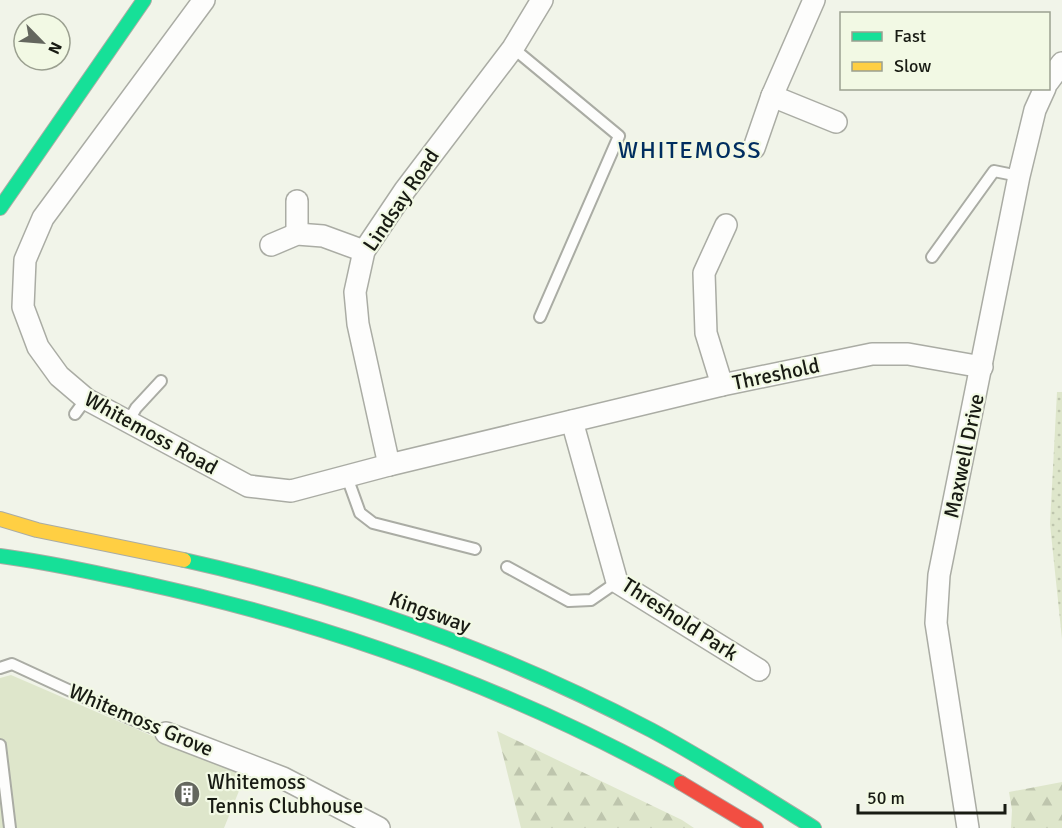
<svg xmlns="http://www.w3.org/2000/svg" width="1062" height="828" viewBox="0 0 1062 828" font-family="Signika,sans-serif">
	<defs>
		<pattern id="green-dots" width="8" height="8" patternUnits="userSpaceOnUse" patternTransform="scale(1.5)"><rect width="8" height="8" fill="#dee6cb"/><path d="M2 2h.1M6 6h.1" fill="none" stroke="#bec5ad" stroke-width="1.8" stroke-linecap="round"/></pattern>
		<pattern id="forest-firs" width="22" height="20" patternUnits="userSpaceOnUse" patternTransform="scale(1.5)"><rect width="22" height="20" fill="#dee6cb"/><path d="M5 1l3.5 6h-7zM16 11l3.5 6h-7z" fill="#bec5ad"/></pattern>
	</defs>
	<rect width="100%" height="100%" fill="#f1f4e9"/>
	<path fill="url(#green-dots)" d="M1057,392H1062V639L1050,524Z"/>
	<g fill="url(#forest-firs)">
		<path d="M497,731L682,820L694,828H521Z"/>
		<path d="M1062,782V828H1011L1012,810L1009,792Z"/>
	</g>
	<path fill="#dee6cb" d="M11,675L245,776L224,828H0V678Z"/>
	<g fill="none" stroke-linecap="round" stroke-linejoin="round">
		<defs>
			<g id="lane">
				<path d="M513,48L619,136L540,317"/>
				<path d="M932,257L994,171L1019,176"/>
				<path d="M75,414L86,399"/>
				<path d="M128,422L136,408L161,381"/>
				<path d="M347,477L360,513L373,523L475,549"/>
				<path d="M507,567L569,601L591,600L617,582"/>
				<path d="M0,668L12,664L127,717L166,733"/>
				<path d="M0,745L10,828"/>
			</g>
			<g id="street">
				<path d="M204,0L43,218L25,260L23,307L38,347L59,376L86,399L248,486L291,491L389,465L722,385L872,354H908L982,367"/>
				<path d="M1048,82L1062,63"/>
				<path d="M772,96L836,122"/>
				<path d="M754,148L772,96L814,0"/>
				<path d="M297,234V201"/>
				<path d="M271,245L297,234L323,236L364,251"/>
				<path d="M722,385L706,333L704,273L726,225"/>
				<path d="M572,421L617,582L759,670"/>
				<path d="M389,465L358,324L355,292L364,251L405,190L513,48L542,0"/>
				<path d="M166,733L283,778L379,828"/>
				<path d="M968,828L936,623L939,575L1019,176L1035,110L1045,88"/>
			</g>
			<g id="fast">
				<path d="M0,208L144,0"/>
				<path d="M0,556C48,562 95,573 143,583C331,624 512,689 681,783"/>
				<path d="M184,560C346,596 504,653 651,730C707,760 760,794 814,828"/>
			</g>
			<path id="slow" d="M0,519L37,530L184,560"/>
			<path id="jam" d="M681,783L756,828"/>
		</defs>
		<use href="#lane" stroke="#aaaca4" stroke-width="14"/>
		<use href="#street" stroke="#aaaca4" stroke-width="24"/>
		<use href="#fast" stroke="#aaaca4" stroke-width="16"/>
		<use href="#slow" stroke="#aaaca4" stroke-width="16"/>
		<use href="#jam" stroke="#aaaca4" stroke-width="16"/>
		<use href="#lane" stroke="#fdfdfc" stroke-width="10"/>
		<use href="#street" stroke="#fdfdfc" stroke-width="21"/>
		<use href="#fast" stroke="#16e098" stroke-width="14"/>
		<use href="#slow" stroke="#ffcf43" stroke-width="14"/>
		<use href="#jam" stroke="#f24e42" stroke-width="14"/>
	</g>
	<defs>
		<symbol id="building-disc" viewBox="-11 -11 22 22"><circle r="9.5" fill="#64675e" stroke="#f2f9e4"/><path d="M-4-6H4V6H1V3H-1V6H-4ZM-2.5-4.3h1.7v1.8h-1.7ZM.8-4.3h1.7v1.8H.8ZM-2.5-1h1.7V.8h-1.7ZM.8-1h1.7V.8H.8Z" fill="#fff"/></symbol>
	</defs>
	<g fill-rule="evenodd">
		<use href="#building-disc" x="172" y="779" width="30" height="30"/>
	</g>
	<g text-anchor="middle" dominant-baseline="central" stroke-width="4.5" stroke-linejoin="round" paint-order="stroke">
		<g font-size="21" fill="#181b13" stroke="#f2f9e4">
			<text transform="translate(401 200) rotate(-56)">Lindsay Road</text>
			<text transform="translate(776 374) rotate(-12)">Threshold</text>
			<text transform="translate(151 433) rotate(29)">Whitemoss Road</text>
			<text transform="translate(964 456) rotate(-78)">Maxwell Drive</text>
			<text transform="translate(430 612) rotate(20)">Kingsway</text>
			<text transform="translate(680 619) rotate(33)">Threshold Park</text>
			<text transform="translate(141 720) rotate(23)">Whitemoss Grove</text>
		</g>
		<g font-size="21" fill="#181b13" stroke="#f2f9e4" text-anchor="start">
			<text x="207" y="782">Whitemoss<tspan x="207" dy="24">Tennis Clubhouse</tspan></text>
		</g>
		<g font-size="24" letter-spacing="1.5" fill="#002e5f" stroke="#f2f9e4">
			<text x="690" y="150">WHITEMOSS</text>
		</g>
	</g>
	<rect x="840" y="12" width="210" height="78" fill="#f2f9e4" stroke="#9ba090" stroke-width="1.5"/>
	<rect x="852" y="32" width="30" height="9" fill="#16e098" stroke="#9ba090" stroke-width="1.5"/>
	<text x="894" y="42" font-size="18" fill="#181b13">Fast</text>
	<rect x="852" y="62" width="30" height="9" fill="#ffcf43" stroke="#9ba090" stroke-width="1.5"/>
	<text x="894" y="72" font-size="18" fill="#181b13">Slow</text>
	<g transform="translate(42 42) rotate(115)"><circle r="28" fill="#f2f9e4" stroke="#9ba090" stroke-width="1.5"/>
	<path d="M0-4.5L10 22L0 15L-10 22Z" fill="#64675e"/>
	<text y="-9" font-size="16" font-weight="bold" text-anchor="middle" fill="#181b13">N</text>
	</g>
	<path d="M858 804v9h147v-9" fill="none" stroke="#181b13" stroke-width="3"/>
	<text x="867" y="804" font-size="18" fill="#181b13" stroke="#f2f9e4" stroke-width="4.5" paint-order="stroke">50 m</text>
</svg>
